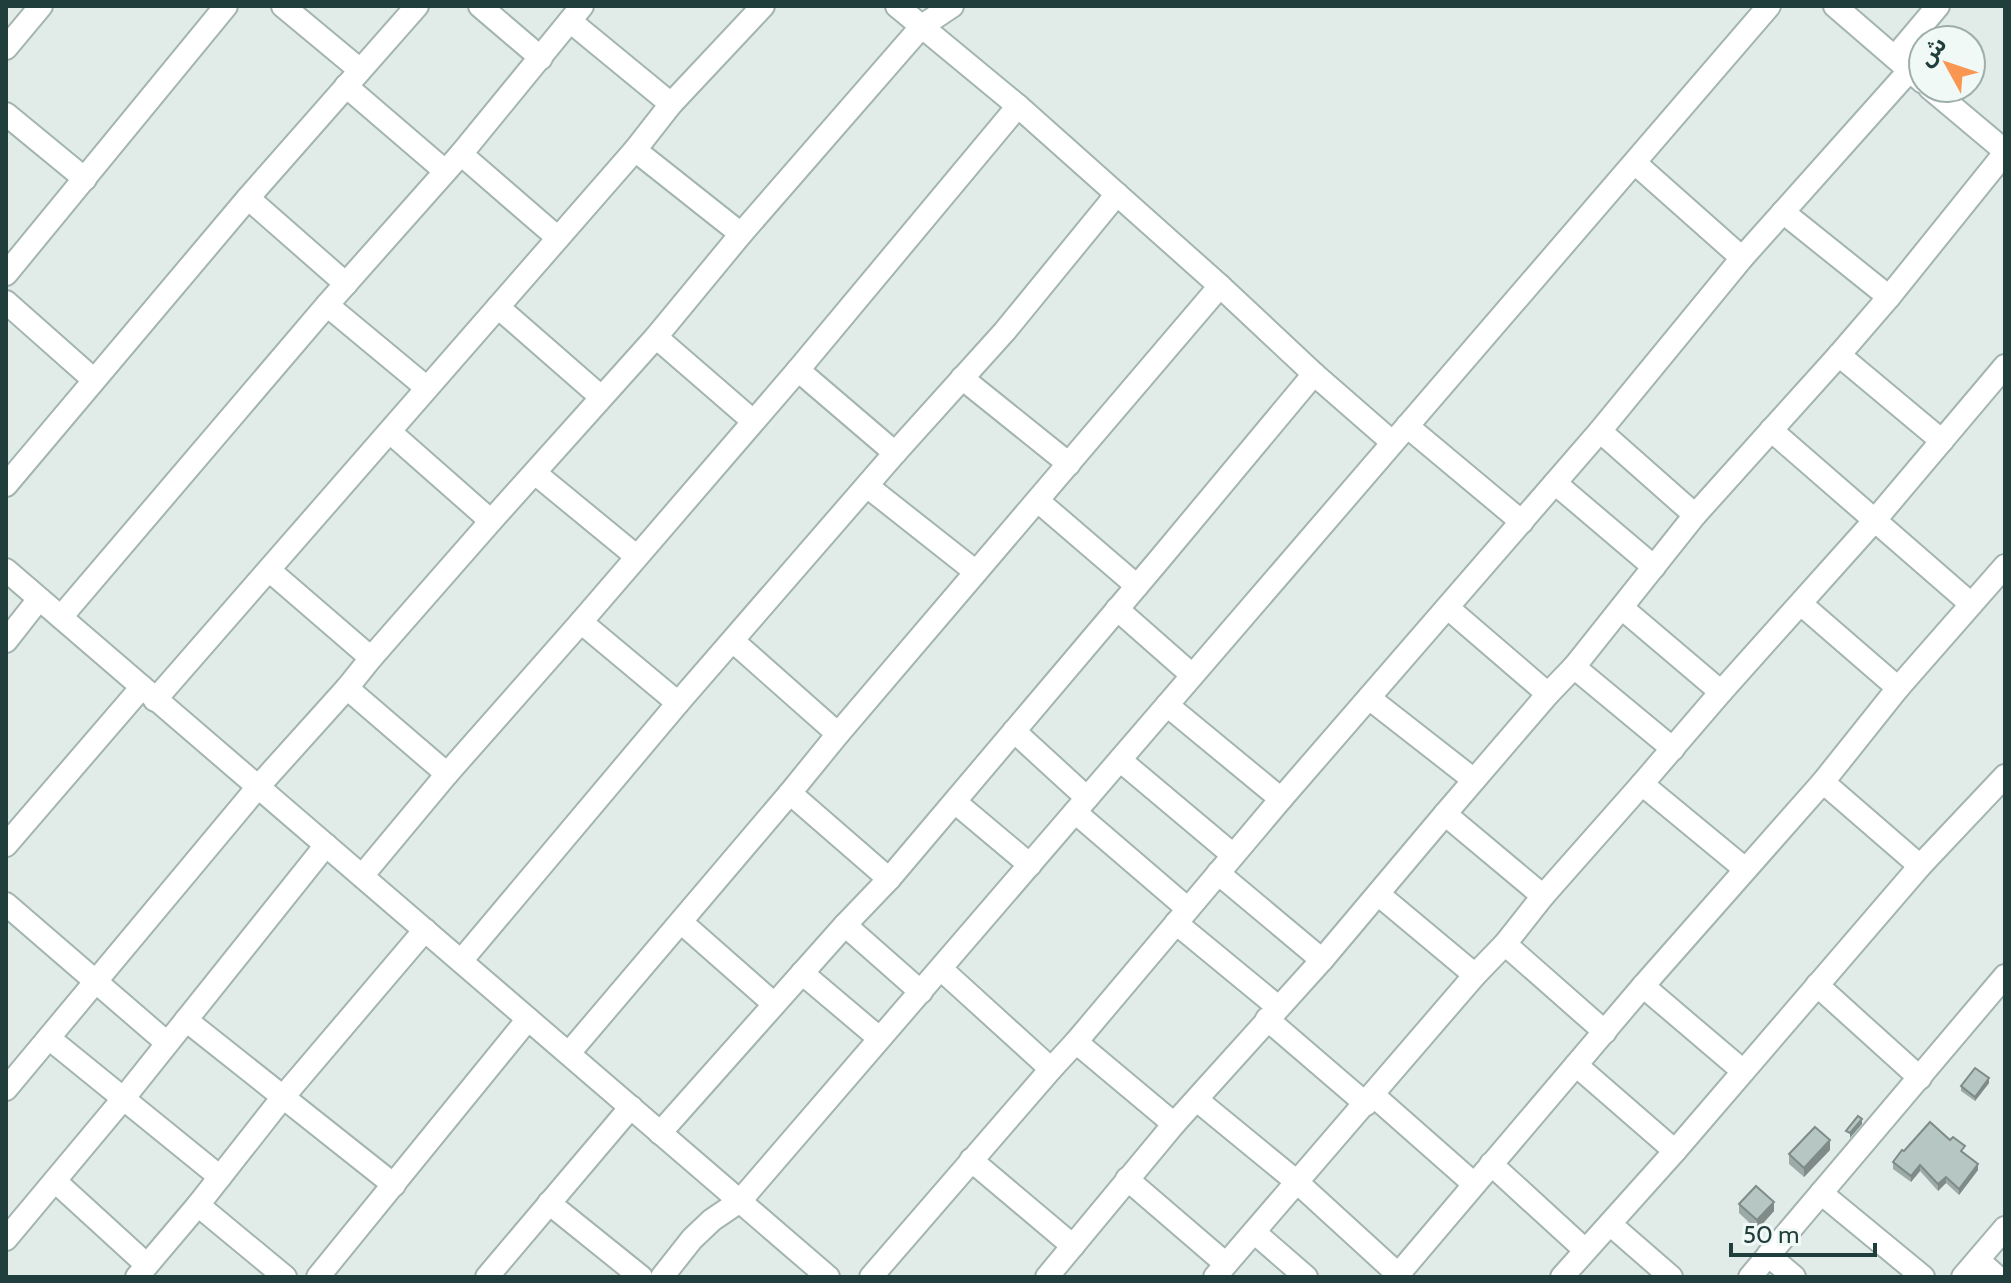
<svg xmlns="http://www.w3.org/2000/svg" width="2011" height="1283" viewBox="0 0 2011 1283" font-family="Cabin,'Noto Sans Arabic',sans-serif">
	<rect width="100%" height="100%" fill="#e1ece9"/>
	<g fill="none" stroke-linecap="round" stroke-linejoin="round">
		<defs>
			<g id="minor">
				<path d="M283,6L360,70"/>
				<path d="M480,6L541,58"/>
				<path d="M897,6L1018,106L1220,286L1314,374L1392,442"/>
				<path d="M1835,6L1923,82"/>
				<path d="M570,21L671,104"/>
				<path d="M6,48L41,6"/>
				<path d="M1895,57L1938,6"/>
				<path d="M346,86L445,171"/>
				<path d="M1930,88L2005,151"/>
				<path d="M6,114L85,179"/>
				<path d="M635,150L741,234"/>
				<path d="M461,154L558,238"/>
				<path d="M1635,163L1742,258"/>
				<path d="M248,198L346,284"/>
				<path d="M1783,212L1889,297"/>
				<path d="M6,274L226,6"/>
				<path d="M6,302L94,380"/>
				<path d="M327,305L427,388"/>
				<path d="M498,307L601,397"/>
				<path d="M656,337L753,421"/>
				<path d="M1839,355L1942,441"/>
				<path d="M798,370L895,453"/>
				<path d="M962,378L1069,464"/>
				<path d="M1407,426L1522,522"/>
				<path d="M1771,430L1971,604"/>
				<path d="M1600,431L1695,515"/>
				<path d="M390,432L491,521"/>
				<path d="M535,473L636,556"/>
				<path d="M1555,483L1654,567"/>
				<path d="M6,485L248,198L417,6"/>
				<path d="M867,486L976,572"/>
				<path d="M1038,501L1137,586"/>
				<path d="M6,570L828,1277"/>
				<path d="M269,570L371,658"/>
				<path d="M1801,604L1898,688"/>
				<path d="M1448,608L1548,694"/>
				<path d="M1622,608L1721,692"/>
				<path d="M1117,609L1192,675"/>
				<path d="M61,617L327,305L461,154L582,6"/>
				<path d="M581,622L678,703"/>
				<path d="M6,641L39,599"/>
				<path d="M733,641L838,734"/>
				<path d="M1574,667L1673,749"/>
				<path d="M347,688L447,774"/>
				<path d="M1369,698L1474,780"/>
				<path d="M155,700L635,150L671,104L763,6"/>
				<path d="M1167,705L1281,799"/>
				<path d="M1014,731L1087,798"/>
				<path d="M1120,760L1233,855"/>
				<path d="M1823,782L1920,866"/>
				<path d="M1642,784L1745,869"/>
				<path d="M790,793L889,879"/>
				<path d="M955,802L1030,865"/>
				<path d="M1075,812L1188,909"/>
				<path d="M1445,814L1543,896"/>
				<path d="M6,845L142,687"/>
				<path d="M1218,873L1322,960"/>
				<path d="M362,876L447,774L581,622L798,370L1018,106"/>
				<path d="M1378,894L1475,975"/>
				<path d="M6,904L167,1043"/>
				<path d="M681,922L774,1004"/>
				<path d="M1176,923L1278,1007"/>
				<path d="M845,925L921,992"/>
				<path d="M1505,944L1605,1032"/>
				<path d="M461,961L678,703L895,453L1005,331L1117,194"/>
				<path d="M941,969L1051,1069"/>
				<path d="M802,973L879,1038"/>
				<path d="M1817,985L1920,1078"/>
				<path d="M1643,986L1743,1071"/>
				<path d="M1267,1019L1366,1104"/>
				<path d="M186,1020L394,1185"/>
				<path d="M50,1039L220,1177"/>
				<path d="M1076,1042L1174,1124"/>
				<path d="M569,1053L790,793L838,734L1220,286"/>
				<path d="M1576,1065L1675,1151"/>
				<path d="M6,1089L257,788L347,688L371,658L491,521L656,337L741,234L922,26L952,6"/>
				<path d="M1373,1095L1474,1184"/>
				<path d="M1197,1100L1297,1182L1401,1277"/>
				<path d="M660,1133L845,925L889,879L1159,560L1314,374"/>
				<path d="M971,1160L1073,1246"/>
				<path d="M1491,1164L1585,1250"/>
				<path d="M1127,1179L1226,1264"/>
				<path d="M55,1181L147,1265"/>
				<path d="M1821,1193L1923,1277"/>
				<path d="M549,1203L641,1277"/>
				<path d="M198,1205L285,1277"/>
				<path d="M1610,1224L1671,1277"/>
				<path d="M1254,1232L1306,1277"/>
				<path d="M6,1239L123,1099L326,845"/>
				<path d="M1768,1255L1794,1277"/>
				<path d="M1978,1260L1997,1277"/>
				<path d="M137,1277L198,1205L283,1097L425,930"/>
				<path d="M318,1277L528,1019"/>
				<path d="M487,1277L631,1107"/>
				<path d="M662,1277L692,1239L712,1220L740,1201L1769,6"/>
				<path d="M871,1277L1051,1069L1076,1042L1281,799L1600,431L1742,258L1909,71"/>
				<path d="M1047,1277L1174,1124L1322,960L1445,814L1548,694L1574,667L1695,515L1839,355L1889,297L2005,153"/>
				<path d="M1215,1277L1475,975L1505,944L1543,896L1642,784L1721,692L1875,520L2005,366"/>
				<path d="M1396,1277L1643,986L1823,782L1898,688L2005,566"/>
				<path d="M1562,1277L1675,1151L1920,866L2005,776"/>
				<path d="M1750,1277L2005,976"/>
				<path d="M1963,1277L2005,1228"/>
			</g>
		</defs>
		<use href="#minor" stroke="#a3b4b1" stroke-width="26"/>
		<use href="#minor" stroke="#fff" stroke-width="22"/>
	</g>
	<g fill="#9daba8">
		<path d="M1989,1083L1975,1101L1961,1091V1086Z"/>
		<path d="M1830,1150L1804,1177L1789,1164V1154Z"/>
		<path d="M1965,1152L1964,1153L1978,1170L1959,1195L1946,1183L1938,1191L1920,1171L1911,1182L1893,1169V1162Z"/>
		<path d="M1739,1204L1774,1211L1757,1230L1739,1213Z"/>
	</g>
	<g fill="#7f8b88">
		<path d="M1989,1078V1083L1975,1101V1097Z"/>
		<path d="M1862,1119V1124L1850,1138V1133Z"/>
		<path d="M1830,1140V1150L1804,1177V1168Z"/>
		<path d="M1978,1164V1170L1959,1195V1189Z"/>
		<path d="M1920,1165V1171L1911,1182V1176Z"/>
		<path d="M1946,1177V1183L1938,1191V1184Z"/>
		<path d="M1774,1202V1211L1757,1230V1220Z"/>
	</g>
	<g fill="#b6c7c3" stroke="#7f8b88" stroke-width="2">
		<path d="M1975,1068L1989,1078L1975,1097L1961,1086Z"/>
		<path d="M1858,1116L1862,1119L1850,1133L1846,1131Z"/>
		<path d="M1930,1122L1950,1140L1953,1137L1965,1146L1961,1151L1978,1164L1959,1189L1946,1177L1938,1184L1920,1165L1911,1176L1893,1162L1902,1150L1904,1151Z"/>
		<path d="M1815,1127L1830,1140L1804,1168L1789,1154Z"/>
		<path d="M1756,1186L1774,1202L1757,1220L1739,1204Z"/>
	</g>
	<rect width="2011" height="1283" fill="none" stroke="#203e3b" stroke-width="16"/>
	<g transform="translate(1947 64) rotate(310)"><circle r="38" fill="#f1f9f6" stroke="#9daeab" stroke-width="2"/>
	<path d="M0-6L14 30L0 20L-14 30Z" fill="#f99752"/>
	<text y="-12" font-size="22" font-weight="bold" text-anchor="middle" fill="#203e3b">ش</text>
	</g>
	<path d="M1731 1243v12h144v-12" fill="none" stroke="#203e3b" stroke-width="4"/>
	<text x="1743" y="1243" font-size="24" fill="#203e3b" stroke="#f1f9f6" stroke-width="6" paint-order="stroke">50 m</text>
</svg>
